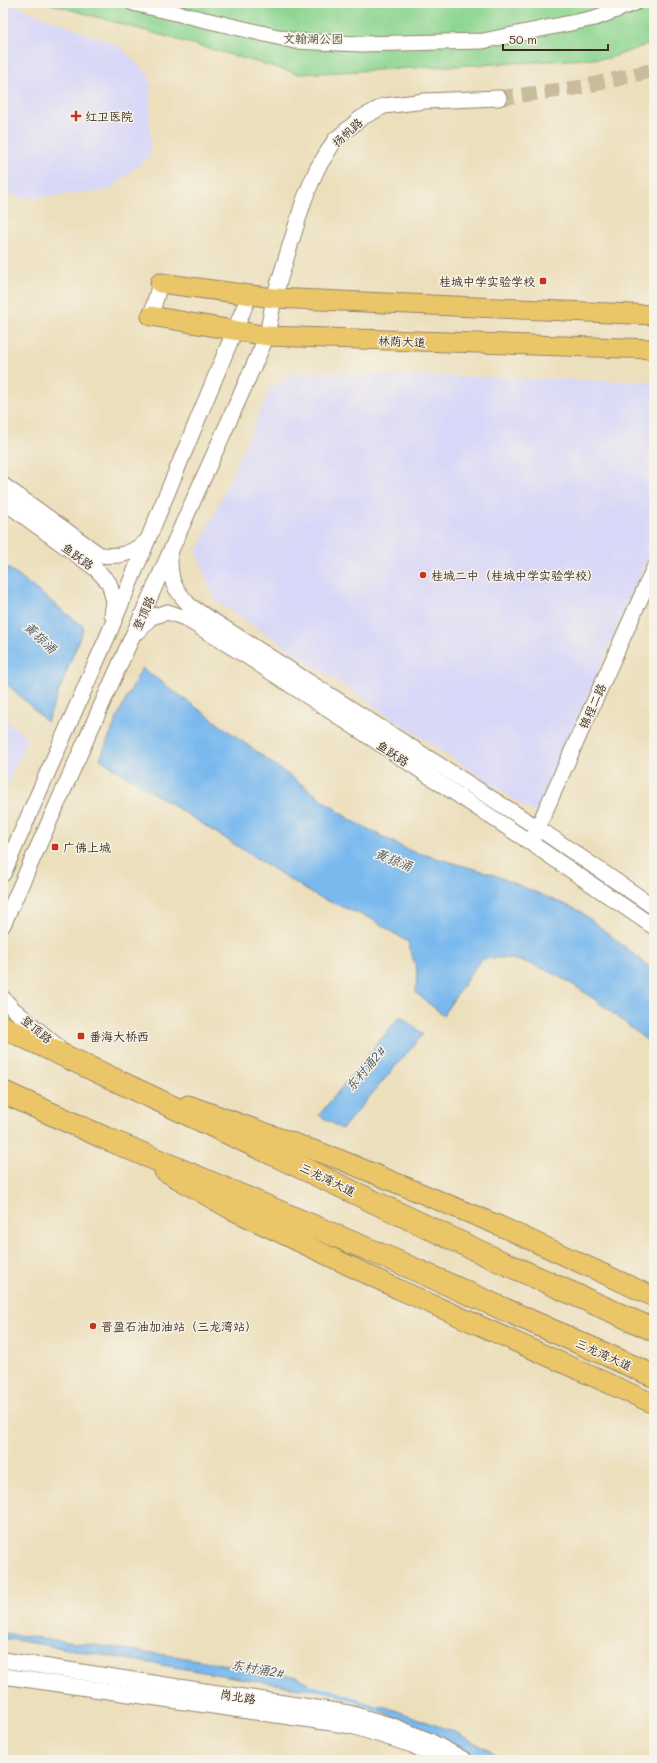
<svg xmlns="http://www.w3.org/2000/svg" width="657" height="1763" viewBox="0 0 657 1763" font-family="Mali,'LXGW WenKai TC',sans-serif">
	<rect width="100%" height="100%" fill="#f7f3e8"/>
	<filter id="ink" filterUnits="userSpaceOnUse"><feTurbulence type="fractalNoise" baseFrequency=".025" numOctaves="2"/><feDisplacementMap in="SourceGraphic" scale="8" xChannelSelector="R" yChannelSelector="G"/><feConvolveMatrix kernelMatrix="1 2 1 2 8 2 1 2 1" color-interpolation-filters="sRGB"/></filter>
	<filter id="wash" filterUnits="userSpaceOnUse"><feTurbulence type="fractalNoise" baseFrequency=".012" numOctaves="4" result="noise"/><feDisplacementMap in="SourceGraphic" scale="16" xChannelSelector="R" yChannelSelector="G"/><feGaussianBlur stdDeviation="0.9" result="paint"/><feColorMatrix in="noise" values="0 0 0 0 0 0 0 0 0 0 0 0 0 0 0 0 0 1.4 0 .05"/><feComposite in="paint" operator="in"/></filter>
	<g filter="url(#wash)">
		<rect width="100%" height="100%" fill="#ecdfbc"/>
		<g fill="#d8d7f8">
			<path d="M3,3H8L119,46L150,76V156L107,191L23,198L3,193Z"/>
			<path d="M294,372L654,382V543L536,814L214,599L197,552L270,389Z"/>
			<path d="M3,716L27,739L3,795Z"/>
		</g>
		<path fill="#8dd590" stroke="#648057" d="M47,3H654V42L610,58L299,74Z"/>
		<g fill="#7ab9ee" stroke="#5a7286">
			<path d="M3,564L84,627L47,722L3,680Z"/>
			<path d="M142,668L349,819L408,850L492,874L580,911L647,965L654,972V1046C611,1013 561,965 505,958C498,957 488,959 481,959L443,1015L416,993L417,971L408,942L372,919L316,896L100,759L120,711Z"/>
			<path d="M400,1016L423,1034L342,1129L319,1115Z"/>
			<path d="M3,1633L174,1656L298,1677L308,1683L303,1689L3,1638Z"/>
			<path d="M381,1705L457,1733L507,1760H485L450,1745L399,1719L379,1711Z"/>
		</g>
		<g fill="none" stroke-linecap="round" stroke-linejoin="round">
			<path stroke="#7ab9ee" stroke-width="4" d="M301,1686L334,1692L384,1711"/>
		</g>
	</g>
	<g filter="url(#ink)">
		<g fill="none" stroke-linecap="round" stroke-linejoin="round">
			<path stroke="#c9bb9c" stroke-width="15" stroke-dasharray="15 8" stroke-linecap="butt" d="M499,98L583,87L654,70"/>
			<defs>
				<g id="minor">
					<path d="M133,3L295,41L360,44L483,41L595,18L635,3"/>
					<path d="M151,316L160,283"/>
					<path d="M3,485L100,555C122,557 130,554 147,541"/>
					<path d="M3,501L96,569L109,583L114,601L112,615"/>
					<path d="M170,557C170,582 173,587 190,606L538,828L654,907"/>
					<path d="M139,631L151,617L168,612L185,618L248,657L531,843L654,927"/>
					<path d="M534,836L654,568"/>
					<path d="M3,874L109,633L249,296"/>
					<path d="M3,925L267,336L274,298L304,200L317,169L335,140L361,118L384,106L425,101L499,98"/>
					<path d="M3,998L13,1009L57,1046"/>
					<path d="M3,1660L349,1713L393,1726L430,1741L465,1760"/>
					<path d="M3,1676L352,1726L412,1745L440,1760"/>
				</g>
				<g id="major">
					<path d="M160,283L274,298L654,315"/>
					<path d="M151,316L267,336L654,349"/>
					<path d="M188,1105L341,1160L500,1226L654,1297"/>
					<path d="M164,1171L230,1209L398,1289L654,1404"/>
				</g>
				<g id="highway">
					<path d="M3,1027L493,1258L654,1330"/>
					<path d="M3,1092L105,1138L398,1262L654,1376"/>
				</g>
			</defs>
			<use href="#minor" stroke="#94846d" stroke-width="17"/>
			<use href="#major" stroke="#94846d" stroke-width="21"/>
			<use href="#highway" stroke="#94846d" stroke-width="24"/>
			<use href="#minor" stroke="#fff" stroke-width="15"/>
			<use href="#major" stroke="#ebc669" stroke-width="19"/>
			<use href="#highway" stroke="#ebc669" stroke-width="22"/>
		</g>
	</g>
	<g fill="#c8321e" stroke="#f7f3e8" stroke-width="1.5">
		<path d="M74 110h4v4h4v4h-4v4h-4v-4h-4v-4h4z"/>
		<rect x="539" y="277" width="8" height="8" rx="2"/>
		<circle cx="423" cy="575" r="4"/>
		<rect x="51" y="843" width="8" height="8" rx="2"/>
		<rect x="77" y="1032" width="8" height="8" rx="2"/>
		<circle cx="93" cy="1326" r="4"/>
	</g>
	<g text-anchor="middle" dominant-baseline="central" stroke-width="3" stroke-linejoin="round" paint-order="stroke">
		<g font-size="12" fill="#50553a" stroke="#f7f3e8">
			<text x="313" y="38">文翰湖公园</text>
		</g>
		<g font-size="12" fill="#3b2a1e" stroke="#f7f3e8" text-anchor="start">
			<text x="85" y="116">红卫医院</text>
			<text x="535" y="281" text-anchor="end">桂城中学实验学校</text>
			<text x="431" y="575">桂城二中（桂城中学实验学校）</text>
			<text x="63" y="847">广佛上城</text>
			<text x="89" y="1036">番海大桥西</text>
			<text x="101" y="1326">晋盈石油加油站（三龙湾站）</text>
		</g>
		<g font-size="12" fill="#3b2a1e" stroke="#f7f3e8">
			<text transform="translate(347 132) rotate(-42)">扬帆路</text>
			<text transform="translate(402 341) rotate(2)">林荫大道</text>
			<text transform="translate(78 556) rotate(36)">鱼跃路</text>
			<text transform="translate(143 613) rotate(-66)">登顶路</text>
			<text transform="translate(592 706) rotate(-66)">锦程二路</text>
			<text transform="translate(393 753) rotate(33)">鱼跃路</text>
			<text transform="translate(37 1029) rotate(40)">登顶路</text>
			<text transform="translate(328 1179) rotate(26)">三龙湾大道</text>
			<text transform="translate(604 1354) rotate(24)">三龙湾大道</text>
			<text transform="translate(238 1696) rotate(9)">岗北路</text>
		</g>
		<g font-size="13" font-style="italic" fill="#4e555c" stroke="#f7f3e8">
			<text transform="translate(41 637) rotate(43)">黄猄涌</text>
			<text transform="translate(394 859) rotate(22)">黄猄涌</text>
			<text transform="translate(365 1068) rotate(-50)">东村涌2#</text>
			<text transform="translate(258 1668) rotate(10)">东村涌2#</text>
		</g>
	</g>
	<rect width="657" height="1763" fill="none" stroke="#f7f3e8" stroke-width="16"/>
	<path d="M503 44v6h105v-6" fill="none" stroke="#3b2a1e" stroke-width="2"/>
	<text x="509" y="44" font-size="12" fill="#3b2a1e" stroke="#f7f3e8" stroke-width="3" paint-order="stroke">50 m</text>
</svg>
